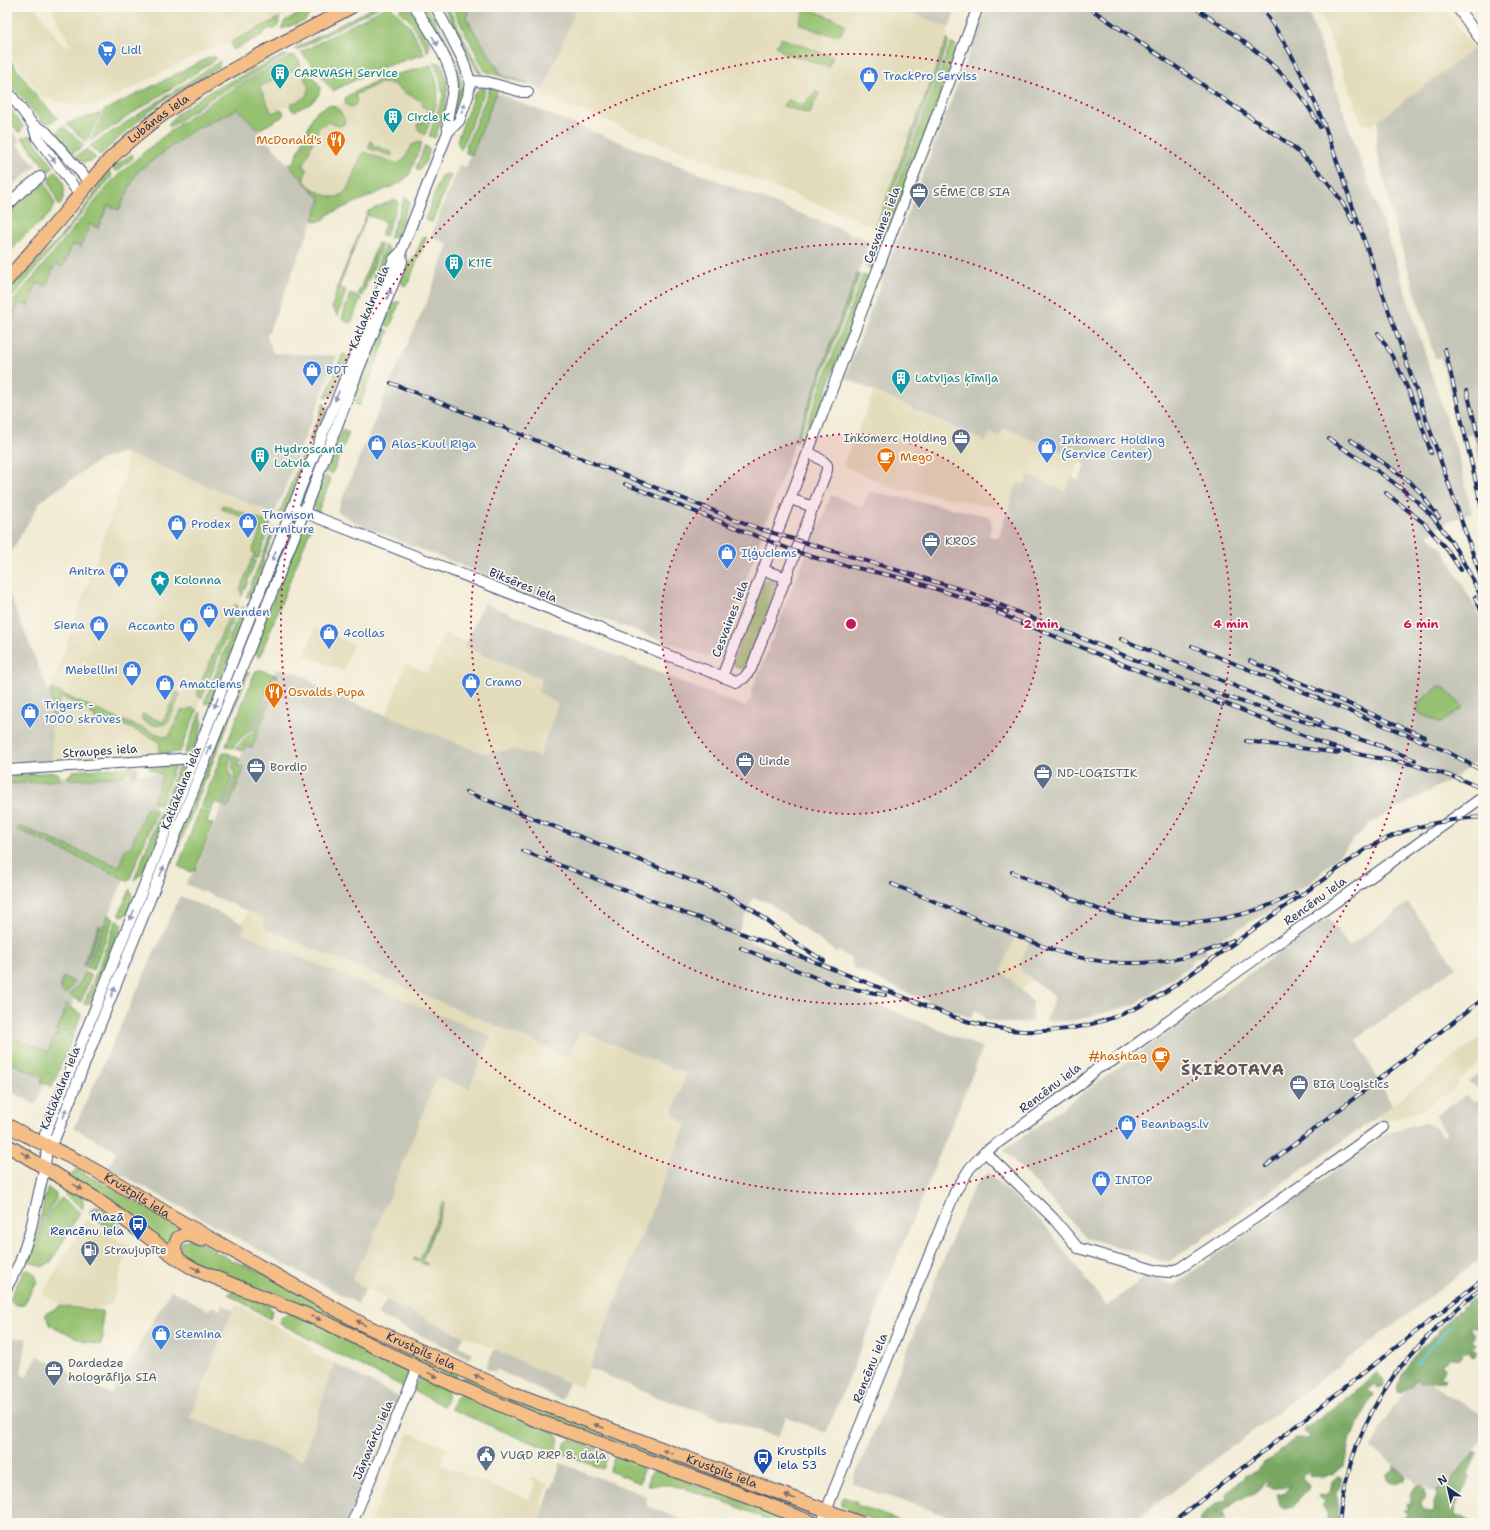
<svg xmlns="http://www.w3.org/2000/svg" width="1490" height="1530" viewBox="0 0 1490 1530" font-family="'Shantell Sans',sans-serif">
	<rect width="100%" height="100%" fill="#fbf7ec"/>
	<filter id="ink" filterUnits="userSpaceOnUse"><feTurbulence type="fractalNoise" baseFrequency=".025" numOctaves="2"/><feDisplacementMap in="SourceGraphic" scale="8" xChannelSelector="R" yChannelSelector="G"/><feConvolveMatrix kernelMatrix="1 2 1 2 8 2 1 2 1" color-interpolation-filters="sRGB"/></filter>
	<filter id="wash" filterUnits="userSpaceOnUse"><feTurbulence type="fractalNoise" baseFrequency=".012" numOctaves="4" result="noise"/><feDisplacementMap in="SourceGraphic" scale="16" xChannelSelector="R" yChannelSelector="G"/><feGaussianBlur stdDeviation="0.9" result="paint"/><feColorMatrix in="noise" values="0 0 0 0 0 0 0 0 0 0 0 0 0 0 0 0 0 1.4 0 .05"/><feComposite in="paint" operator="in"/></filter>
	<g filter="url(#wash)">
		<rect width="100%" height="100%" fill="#f2ecd6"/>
		<g fill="#e2dcba">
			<path d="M7,7H35L60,42L71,47L51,7H302L231,42L208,49L96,106L74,105L45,99L42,97L7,51Z"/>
			<path d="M577,7H896L949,28L946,41L875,227L541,95Z"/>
			<path d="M1319,7H1443L1474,49L1372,126L1362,124Z"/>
			<path d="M300,65L305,72L303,74L308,86L307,94L304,97L272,114L260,88L261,86L297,68Z"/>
			<path d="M380,83L393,84L405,93L422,101L429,109L423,123H419L421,133L425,135L422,143L419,142L404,160L397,164L364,152L361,156L348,188L340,195L331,197L315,190L305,181L304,178L307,170L303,166L319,127L328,122L340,126L344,124L345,119L337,107L345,101L346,105L354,95Z"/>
			<path d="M874,392L986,442L990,433L1004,428L1084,461L1083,464L1079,463L1073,478L1071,477L1065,491L1017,483L1007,510L913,491L898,490L865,476L843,465Z"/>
			<path d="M125,452L263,509L274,516L180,752L52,761L51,689L127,471Z"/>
			<path d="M315,628L353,644L343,671L305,655Z"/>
			<path d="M444,633L460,640L467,641L465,647L543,679L558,704L539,757L513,749L482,753L386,716L406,664L428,673Z"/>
			<path d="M248,911L262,917L266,929L568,1056L579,1031L686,1074L672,1114L686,1122L581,1388L392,1303L352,1280L372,1241L437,1076L242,933L245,924L243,923Z"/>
			<path d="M1015,936L1030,942L1020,965L1023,973L1032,980L1021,990L1001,970Z"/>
			<path d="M1483,1036V1061L1459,1080L1458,1085L1443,1097L1442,1095L1427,1108L1382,1123L1377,1116Z"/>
			<path d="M86,1219L107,1234L128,1246L112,1304L97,1309L60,1305L43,1294Z"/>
			<path d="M236,1304L309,1344L314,1354L334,1363L303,1460L190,1418Z"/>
			<path d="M409,1433L447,1447L441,1465L529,1499L536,1482L531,1480L532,1477L548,1484L541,1504L546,1505L541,1523H370Z"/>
		</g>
		<g fill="#c5c5b8">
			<path d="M470,7H577L543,91L528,83L502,75L466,18Z"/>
			<path d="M896,7H957L949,28Z"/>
			<path d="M987,7H1307L1390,244L1459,459L1472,513L1451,520L1428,535L1443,549L1483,622V757L1455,777L1369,824L1311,883L1274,901L1278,907L1205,947L1207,954L1195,958L1187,968L1134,1005L1072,1021H1046L1055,996L1023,973L1020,965L1029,942L1015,937L1001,970L1033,1002L1032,1022L1009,1023L985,1020L982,1014L975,1010L971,1018L903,991L854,968L850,958L839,951L837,953L768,902L753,898L736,937L805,961L850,982L848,992L983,1048L890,1276L887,1279L879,1301V1306L826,1433L786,1417L778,1437L659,1398L589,1368L686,1123L672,1114L686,1074L580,1031L568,1056L266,929L262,917L185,884L198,866L276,669L298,673L325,691L482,753L513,749L539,757L558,704L538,692L542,679L464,647L484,603L745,707L752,698V689L756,680L811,541L818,527H820L831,495L862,507L869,493L874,491V492L989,516L992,524L989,536L998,538L1017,483L1025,484L1029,475L1065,491L1071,477L1079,480L1085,465L1083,464L1084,461L1004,428L999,437L990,433L986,442L845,378Z"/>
			<path d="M1475,48L1483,60V473L1473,434L1462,437L1441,358H1435L1394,222L1386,186L1376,149L1378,121Z"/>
			<path d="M496,93L870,241L795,441L718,660L532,594L358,524L337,511L395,372L428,299L448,244L431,236L459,165L466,167Z"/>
			<path d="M238,109L321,200L267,336L273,353L337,356L274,516L263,509L124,452L99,460L41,501L7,559V324L10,325L19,303L28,306L37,283L46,286L55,263L63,267L73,244L81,247L90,224L98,227L108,205L119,209L137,172L192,131Z"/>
			<path d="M7,124L20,141L17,144L36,166L8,189L12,194L7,198Z"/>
			<path d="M7,588L48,690L51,689L52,761L7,762Z"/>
			<path d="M168,773L77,992L36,1105L7,1089V781L53,777Z"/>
			<path d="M180,896L245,924L242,933L491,1036L469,1089L437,1077L372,1241L352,1280L366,1288L358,1304L108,1167L117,1151L74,1128Z"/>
			<path d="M1408,903L1456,967L1356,1039L1392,1105L1359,1130L1169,1262L1087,1238L1004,1150L1328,917L1349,947Z"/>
			<path d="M1483,1071V1090L1477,1088L1468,1081Z"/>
			<path d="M1466,1095L1473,1101L1483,1099V1257L1131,1523H970L869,1490L852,1483L880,1418L960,1218L974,1187L988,1173L1044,1224L1107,1306L1146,1276L1174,1285L1388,1133L1425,1122L1437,1129L1443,1137L1447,1134L1435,1116Z"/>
			<path d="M171,1290L209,1310L212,1306L220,1310L222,1304L233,1310L190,1418L303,1460L334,1363L399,1397L347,1523H7V1337L22,1338L27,1339L21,1374L26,1377L38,1356L111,1394Z"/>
			<path d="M386,1300L464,1336L459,1346L473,1353L470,1359L378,1315Z"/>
			<path d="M494,1349L569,1383L561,1400L496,1369L495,1372L486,1368Z"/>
			<path d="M1417,1375L1483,1416L1482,1439L1447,1489L1431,1491L1422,1484H1417L1372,1447L1381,1427L1394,1406Z"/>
			<path d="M561,1463L646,1496L647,1506L691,1523H541L546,1500L551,1488H552Z"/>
		</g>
		<g fill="#95c16f" stroke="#587866">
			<path d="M374,7H379L297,50L294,49Z"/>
			<path d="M386,7H391L409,25L425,54L377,69L333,91L301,52Z"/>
			<path d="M404,7H409L430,44L428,52L411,22L399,10Z"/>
			<path d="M420,7H427C446,42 478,82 452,122L458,94L457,83Z"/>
			<path d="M444,7H448L482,75L478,72L476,69Z"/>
			<path d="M452,7H470L466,18L502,75L528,83V85L485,71Z"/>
			<path d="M805,7L845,24L840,35C830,37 808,28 799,23Z"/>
			<path d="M308,9L309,15L305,21L281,29L285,21Z"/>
			<path d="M279,18L280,19L277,27L273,30L271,28L264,31V34L233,50L231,42Z"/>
			<path d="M781,38L833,57L829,68L806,59L784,53L776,46Z"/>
			<path d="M947,39L948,41V44L878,229L875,228Z"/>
			<path d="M951,43L955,44L956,53L874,268L871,269L866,267Z"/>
			<path d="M288,55L216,95L170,127L168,125L178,113L207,93L281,56Z"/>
			<path d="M293,55L300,61V65L297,68L261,86L260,88L272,113L281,110L284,112L282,117L258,130L238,109L192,131L137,172L119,210L108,205L98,228L90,224L81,247L73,244L63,267L55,264L46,286L37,283L28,306L19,303L10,325L7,324V309L112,181C139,156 168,131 198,111C228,90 261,73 293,55Z"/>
			<path d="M7,56L40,100L58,118L50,123L42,122L7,80Z"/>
			<path d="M210,57H216L215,60L90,141L102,117L103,111Z"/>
			<path d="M220,61L219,67L164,100L145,115L100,155L90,146Z"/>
			<path d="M434,62L442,64C453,91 444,112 435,138L429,136L443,96L440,78Z"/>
			<path d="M431,65C444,95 436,106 425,135L418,129L417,124L423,123L429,109L423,107L422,101L405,93L393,84L380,83L355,95L357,102L354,106L350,107L346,105L345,98L347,96L379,79Z"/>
			<path d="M305,72L310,73L320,86C321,101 306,105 295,111L292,110L290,106L291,104C298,101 311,97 308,86C307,82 304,78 303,74Z"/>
			<path d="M480,88H486L461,150L457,142L458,138L474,94Z"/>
			<path d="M490,88L497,91L472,155L466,153V146Z"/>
			<path d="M816,91L819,94L809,114L783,106L787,100L802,105Z"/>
			<path d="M7,104L23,126V128L19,133L7,118Z"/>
			<path d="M329,105L337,107L345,120L344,124L340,126L328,122L319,127L303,166L307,170C306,172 304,176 304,179C306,187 327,197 334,197C340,197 344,193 348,188L362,154L364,152L397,164L404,160L412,145L419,142L422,143L409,175L400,183L327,215L325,219L317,222L313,220L321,200L288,164L294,162L313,116L316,112Z"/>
			<path d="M100,113V116L86,142L67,124C78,118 90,118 100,113Z"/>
			<path d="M63,126L84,145L71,155L58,139L57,132Z"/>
			<path d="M30,135L54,167L50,171L47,170L22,138Z"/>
			<path d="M371,141L373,145L391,152L392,154L391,156L368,148Z"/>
			<path d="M425,145L429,149C429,157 424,164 419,171L416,168Z"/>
			<path d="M87,149L96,158C89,163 81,163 73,158Z"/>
			<path d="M132,154L133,158L116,172L112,168Z"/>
			<path d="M56,171C65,183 68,193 59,206L49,182V177Z"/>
			<path d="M109,171L112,176L7,304V291L53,245L69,227L88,203Z"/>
			<path d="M446,174L451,175L432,222L425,220L441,176Z"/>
			<path d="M44,180L55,204C51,218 33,227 24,236C18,242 13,249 7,256V216L25,194L42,181Z"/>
			<path d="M405,198L409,200V203L396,237L389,238Z"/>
			<path d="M396,199L398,203L385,237L381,235L386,222L367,215L339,287L346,290L338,316L332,307L338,286L368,211Z"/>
			<path d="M424,236L427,237L407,286L403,285L400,280L405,265L415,255Z"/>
			<path d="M378,243L382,245L362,296L358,294Z"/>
			<path d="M385,245L389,249V252L378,280H376L373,277Z"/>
			<path d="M857,274H860L797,441H795Z"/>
			<path d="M863,275L868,277L869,279L808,438L800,442Z"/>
			<path d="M350,293L361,298L351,323L347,322L342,318Z"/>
			<path d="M395,302H400L390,327L382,323L390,303Z"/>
			<path d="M382,328L389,331L359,406L355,404L352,399L353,397Z"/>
			<path d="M343,354H345L348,358L333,395L325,397Z"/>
			<path d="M324,403L327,408V411L315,441L311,443L308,442Z"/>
			<path d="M342,430L349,433L332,474L326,472Z"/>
			<path d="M305,450L309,457L286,511L279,514L304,451Z"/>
			<path d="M325,476L331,479L318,512C306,503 320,486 325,476Z"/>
			<path d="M223,505L271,524L258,559L253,557L255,554L252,552L261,529L246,523L247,519L222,509Z"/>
			<path d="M306,525H312L259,659L254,649L301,528Z"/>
			<path d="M274,527L275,530L264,557L260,581L254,593L250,597H246Z"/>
			<path d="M287,534H290L243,652L241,651Z"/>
			<path d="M252,559L256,561L242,596L240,590Z"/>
			<path d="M767,579L774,581L777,587L747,665L745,668C739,670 735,668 733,662L763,582Z"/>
			<path d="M234,605H238L230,628L225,626Z"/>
			<path d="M242,606L246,611V615L212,701L207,704L204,703Z"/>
			<path d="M224,628L229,630L202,698L198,696V690Z"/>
			<path d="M261,670L278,676V678L273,676L251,730L242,737L233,748L226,746L254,674L256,671Z"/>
			<path d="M249,672L172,863L170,858L245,673Z"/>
			<path d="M1441,685L1463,707L1441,723L1418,713L1419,702Z"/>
			<path d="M51,689L111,716L165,737L169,736L171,733L181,711L192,708L197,710L180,752L160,754L159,741L115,721L95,724V716L91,715L92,712L61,697C56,706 57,711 54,719H52Z"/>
			<path d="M176,692L180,694L169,721C161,728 151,726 142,720V714L163,722Z"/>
			<path d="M266,700L270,701L252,748L246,745L243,751L235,749L242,742V741L254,731Z"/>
			<path d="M200,712C206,723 196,752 184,754Z"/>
			<path d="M223,752L231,754L229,768L232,778L222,805L215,802L211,811L201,807Z"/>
			<path d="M233,755L240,759L237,765L244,768L228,808L224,806L235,779L232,765L233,764V760H232Z"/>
			<path d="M176,763L160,805L153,802L163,775L149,769L152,765Z"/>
			<path d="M179,765L183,771L182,775L144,872L134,880Z"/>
			<path d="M136,766L138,770L133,776L131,772H124V776L69,780L68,776L73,771Z"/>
			<path d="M54,772L59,774L60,780L11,784L12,777L14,775Z"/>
			<path d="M147,807L157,811L129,881L17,829L19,826L119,867L126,847L130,849Z"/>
			<path d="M200,809L210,813L207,822L213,824L195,870L191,872L178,866Z"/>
			<path d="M130,889C134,899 131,905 127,914L122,916L119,914Z"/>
			<path d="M108,915L114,918L93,970L87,968Z"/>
			<path d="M117,919L120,921L122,925L91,1003L87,1005L84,1004Z"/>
			<path d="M99,925L101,926L85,966L83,965Z"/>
			<path d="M87,973L91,976L81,1002L70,995L82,980L84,974Z"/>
			<path d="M64,977L74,982C73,986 68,992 64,994C59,988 60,983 64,977Z"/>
			<path d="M66,1004L81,1014L75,1032H56L64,1014Z"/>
			<path d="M74,1034L52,1087L41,1082L43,1077L7,1061L8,1036L48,1052L55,1035Z"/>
			<path d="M76,1169L186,1230L170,1248L70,1178Z"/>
			<path d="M66,1186L83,1197V1209L65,1195L64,1189Z"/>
			<path d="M48,1188L56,1194V1199L45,1218L28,1256V1251L38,1228L47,1190Z"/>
			<path d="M61,1198L80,1212L51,1262L42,1267L30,1262L29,1259C37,1243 48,1210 61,1198Z"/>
			<path d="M443,1202L445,1203L422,1261L428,1264L426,1265L414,1260V1258L420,1260Z"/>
			<path d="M96,1207L103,1209L124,1230L120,1234L108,1228L89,1213L92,1208Z"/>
			<path d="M192,1238L231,1260L262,1272L458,1374L455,1378H453L182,1257L179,1249L182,1242Z"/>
			<path d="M26,1270C32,1270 35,1274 37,1279V1282L24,1304C17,1307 12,1304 10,1298L24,1271Z"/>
			<path d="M232,1291L269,1305L272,1312L270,1319L228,1294Z"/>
			<path d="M60,1306L102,1311L103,1338L100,1345L86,1342L51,1326L45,1314Z"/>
			<path d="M287,1314H292L309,1319L408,1369L410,1373L406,1388L351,1361L279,1323L282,1316Z"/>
			<path d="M463,1376L821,1513L820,1519L516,1407L460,1382Z"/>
			<path d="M424,1377L448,1388V1396L444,1406L413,1390L418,1380Z"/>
			<path d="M460,1394L556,1433C560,1439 559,1446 554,1451L512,1435L451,1409L455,1398Z"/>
			<path d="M571,1439L603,1451L607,1458L603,1469L561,1453L566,1442Z"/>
			<path d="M621,1456L641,1464L643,1471L640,1483L609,1471L614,1458Z"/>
			<path d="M656,1470L782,1516L786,1523H775L728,1503L683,1488L670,1485H648C648,1478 649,1472 656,1470Z"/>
			<path d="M844,1497L857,1502L856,1505L906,1523H882L851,1512L842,1505V1500Z"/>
		</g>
		<g fill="#78a762" stroke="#4a6b60">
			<path d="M1471,1300L1475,1301L1483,1310V1329L1471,1326L1470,1329L1474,1334L1471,1340L1475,1344L1472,1348L1476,1350L1477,1355L1472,1357L1470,1353L1460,1352L1462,1356L1457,1359L1450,1357L1441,1364L1445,1367L1444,1371L1441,1376L1443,1378L1445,1377V1381L1420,1383L1417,1379L1413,1385L1399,1393L1397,1389L1402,1375L1419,1350L1428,1342L1433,1336L1437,1335L1439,1330L1457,1311H1461L1462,1307H1466L1467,1303Z"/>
			<path d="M1377,1372L1380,1376L1385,1379L1383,1386L1377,1388L1375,1384L1367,1390L1374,1394L1354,1433L1350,1438L1344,1466L1337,1469L1335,1473L1320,1478L1311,1476L1308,1471L1302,1477L1309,1486L1308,1490L1295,1504L1291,1507L1284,1508L1280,1505L1277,1494L1286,1492L1291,1486C1283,1487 1273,1491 1266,1485L1269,1482L1266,1481L1259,1491L1255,1494L1237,1500L1226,1511L1218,1510L1215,1511L1225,1513L1226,1519L1206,1523H1200L1199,1519C1206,1511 1217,1501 1227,1500L1226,1494L1230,1489L1244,1480L1246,1475L1257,1471L1263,1463L1276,1456L1282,1448L1295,1439H1309V1435L1304,1433L1306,1428L1320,1418L1362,1386Z"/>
			<path d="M1474,1451L1477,1454L1468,1473L1470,1478L1458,1498L1455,1515L1461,1516L1475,1523H1402L1404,1516H1407L1408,1513L1404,1509H1408L1407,1503L1411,1504C1410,1495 1409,1491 1416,1485H1422C1427,1492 1428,1497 1422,1503L1423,1509L1430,1512L1434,1511V1501L1437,1495V1490L1447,1488Z"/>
			<path d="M1393,1466L1401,1471L1405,1476L1404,1480L1395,1484L1387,1479V1474L1393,1469Z"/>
			<path d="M1338,1476L1342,1477C1343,1483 1341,1488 1337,1492C1338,1499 1338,1514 1337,1521L1336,1523H1327V1513L1321,1504L1325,1501V1499L1320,1498L1318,1496L1321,1494L1326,1495L1330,1492L1332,1481Z"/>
		</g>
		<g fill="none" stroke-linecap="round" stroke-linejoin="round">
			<path stroke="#53bcd0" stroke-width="2.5" d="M1417,1363L1450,1327"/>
		</g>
	</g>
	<g filter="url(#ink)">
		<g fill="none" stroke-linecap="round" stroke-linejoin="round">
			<defs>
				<g id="minor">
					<path d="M436,7L463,60L470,81L468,96L459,121L448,132"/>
					<path d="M1457,7L1483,43"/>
					<path d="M470,81L487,82L522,92H528"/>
					<path d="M7,90L33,125L37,137L80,195"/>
					<path d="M33,125L46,132L90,183"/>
					<path d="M7,206L22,191L40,177"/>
					<path d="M790,499L814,507"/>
					<path d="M298,510L736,682L744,678L751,669L827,470V465L823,461L809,452"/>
					<path d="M763,570L787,578"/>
					<path d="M722,677L978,7"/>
					<path d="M7,770L195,758"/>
					<path d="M47,1147L55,1138L304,512L358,371L402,262L401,252"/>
					<path d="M985,1152L1053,1218L1078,1248L1158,1271L1169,1272L1180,1268L1261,1214L1383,1127"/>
					<path d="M7,1287L20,1262L30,1232L45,1166L47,1147L45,1134L49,1124L195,758L292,509L394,259L401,252L448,132C448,127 447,121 448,116C449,106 453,96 453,85C452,62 427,27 415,7"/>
					<path d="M352,1523L418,1367"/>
					<path d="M822,1523L834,1490L955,1192L970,1168L985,1152L1079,1085L1098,1068L1111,1062L1483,797"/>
				</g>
				<g id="major">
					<path id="s1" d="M7,280C27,256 48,233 68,209C82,192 96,174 111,158C179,91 268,51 351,7"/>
					<path id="s2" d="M7,1125C30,1138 54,1149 78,1161C110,1178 140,1197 171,1216L364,1325L513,1393L860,1523"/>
					<path d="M7,1145L95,1198L178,1259L194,1269L327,1323L373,1346L456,1386L536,1420L764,1503L813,1523"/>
					<path d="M178,1259L174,1248L178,1238C187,1232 193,1236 201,1240"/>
				</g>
			</defs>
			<use href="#minor" stroke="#3b4b70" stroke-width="12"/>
			<use href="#major" stroke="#3b4b70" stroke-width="15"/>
			<use href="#minor" stroke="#fff" stroke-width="10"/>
			<use href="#major" stroke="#f6be87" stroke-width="13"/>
			<defs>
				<g id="rail">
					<path d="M1088,7L1278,136C1309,158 1336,187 1353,222"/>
					<path d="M1194,7C1245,42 1291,70 1320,127"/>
					<path d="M1261,7C1289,46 1308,83 1325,127L1483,583"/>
					<path d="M1378,333C1403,370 1417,410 1431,453"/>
					<path d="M1445,349L1483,513"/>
					<path d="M391,383L760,529L966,591L1224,696L1381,746"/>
					<path d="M1467,391L1483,457"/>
					<path d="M1329,439C1361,460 1397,482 1425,509C1450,534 1468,569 1483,601"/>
					<path d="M1351,440L1410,482L1420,492L1439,518"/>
					<path d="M625,484L797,552L826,561L906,579L1007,612"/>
					<path d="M1386,493L1425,524L1448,551L1461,570"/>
					<path d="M1475,597L1483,615"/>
					<path d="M998,613L1222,705"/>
					<path d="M1121,639L1322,722"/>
					<path d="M1192,646L1446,751L1479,769"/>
					<path d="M1250,661L1425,737"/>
					<path d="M1217,700L1329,746L1362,755L1411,764L1460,779"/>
					<path d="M1246,741L1339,753"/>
					<path d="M1376,744L1415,760"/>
					<path d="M1455,777L1483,789"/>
					<path d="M466,792L726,894L753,910L796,943L824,961"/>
					<path d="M523,851L687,914L731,929L954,1017C1031,1044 1107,1032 1174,986L1366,849C1402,828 1442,819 1483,817"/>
					<path d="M1012,872C1044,886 1077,903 1110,913C1172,931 1240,923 1296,893"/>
					<path d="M892,884L1045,947C1105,970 1175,969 1233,940"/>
					<path d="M741,948L834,985L885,995"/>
					<path d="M1266,1166L1483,999"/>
					<path d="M1172,1523L1483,1279"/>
					<path d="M1339,1523C1344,1469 1364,1418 1395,1374C1420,1341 1452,1313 1483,1286"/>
				</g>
			</defs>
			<use href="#rail" stroke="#1b2f5e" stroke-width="4"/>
			<use href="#rail" stroke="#fbf7ec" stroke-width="2.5" stroke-dasharray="8" stroke-linecap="butt"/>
		</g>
		<defs><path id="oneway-solid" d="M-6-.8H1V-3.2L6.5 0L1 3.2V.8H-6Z"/></defs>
		<g fill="#8d97ae">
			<use href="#oneway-solid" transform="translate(435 41) rotate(60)"/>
			<use href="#oneway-solid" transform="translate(463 108) rotate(-70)"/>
			<use href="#oneway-solid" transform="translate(52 158) rotate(53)"/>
			<use href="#oneway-solid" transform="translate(389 294) rotate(-68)"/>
			<use href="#oneway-solid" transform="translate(337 396) rotate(112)"/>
			<use href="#oneway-solid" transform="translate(274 556) rotate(111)"/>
			<use href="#oneway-solid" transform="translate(216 703) rotate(111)"/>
			<use href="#oneway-solid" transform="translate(209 750) rotate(-68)"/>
			<use href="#oneway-solid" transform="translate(162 871) rotate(-68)"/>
			<use href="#oneway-solid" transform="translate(132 915) rotate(112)"/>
			<use href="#oneway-solid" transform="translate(113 992) rotate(-68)"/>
			<use href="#oneway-solid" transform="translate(65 1113) rotate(-69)"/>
		</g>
		<g fill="#7e6f70">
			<use href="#oneway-solid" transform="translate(26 1155) rotate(30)"/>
			<use href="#oneway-solid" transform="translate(78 1187) rotate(32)"/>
			<use href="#oneway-solid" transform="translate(196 1269) rotate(26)"/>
			<use href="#oneway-solid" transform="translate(316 1318) rotate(23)"/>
			<use href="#oneway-solid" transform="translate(361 1323) rotate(-151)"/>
			<use href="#oneway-solid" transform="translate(433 1375) rotate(26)"/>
			<use href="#oneway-solid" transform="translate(479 1377) rotate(-154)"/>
			<use href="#oneway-solid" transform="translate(599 1426) rotate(-159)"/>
			<use href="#oneway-solid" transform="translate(668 1452) rotate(-160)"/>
			<use href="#oneway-solid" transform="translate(790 1497) rotate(-160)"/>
		</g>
	</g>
	<circle cx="851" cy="624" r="190" fill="#c2185b" fill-opacity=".12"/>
	<g fill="none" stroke="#c2185b" stroke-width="2" stroke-dasharray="2 4">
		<circle cx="851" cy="624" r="190"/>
		<circle cx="851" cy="624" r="380"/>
		<circle cx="851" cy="624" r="570"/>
	</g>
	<defs>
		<symbol id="supermarket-pin" viewBox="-11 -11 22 30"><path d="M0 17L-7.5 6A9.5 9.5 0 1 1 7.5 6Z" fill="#3f7fe0" stroke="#fbf7ec"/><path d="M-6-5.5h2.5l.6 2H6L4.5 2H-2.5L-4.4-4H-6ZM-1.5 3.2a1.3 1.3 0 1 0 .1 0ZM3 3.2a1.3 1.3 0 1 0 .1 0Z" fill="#fff"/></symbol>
		<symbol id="building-pin" viewBox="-11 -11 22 30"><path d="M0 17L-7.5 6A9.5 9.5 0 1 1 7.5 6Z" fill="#0f9aa8" stroke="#fbf7ec"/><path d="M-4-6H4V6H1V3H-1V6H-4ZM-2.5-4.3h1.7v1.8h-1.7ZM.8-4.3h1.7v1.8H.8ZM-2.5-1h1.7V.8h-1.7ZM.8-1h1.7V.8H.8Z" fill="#fff"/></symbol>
		<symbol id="shop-pin" viewBox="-11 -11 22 30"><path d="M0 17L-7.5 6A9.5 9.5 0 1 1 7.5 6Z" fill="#3f7fe0" stroke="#fbf7ec"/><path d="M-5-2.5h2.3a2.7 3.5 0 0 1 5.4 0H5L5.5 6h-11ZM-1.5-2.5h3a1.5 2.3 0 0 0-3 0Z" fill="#fff"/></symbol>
		<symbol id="restaurant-pin" viewBox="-11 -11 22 30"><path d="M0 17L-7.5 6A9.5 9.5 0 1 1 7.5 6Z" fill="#e8710a" stroke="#fbf7ec"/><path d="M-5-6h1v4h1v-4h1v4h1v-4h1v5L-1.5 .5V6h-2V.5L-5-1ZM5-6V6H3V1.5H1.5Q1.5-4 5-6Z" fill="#fff"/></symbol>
		<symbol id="office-pin" viewBox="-11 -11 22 30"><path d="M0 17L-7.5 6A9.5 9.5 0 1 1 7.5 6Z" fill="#5c6f8a" stroke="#fbf7ec"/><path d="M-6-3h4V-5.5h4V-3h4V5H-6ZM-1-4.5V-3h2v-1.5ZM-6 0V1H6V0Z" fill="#fff"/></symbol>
		<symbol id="cafe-pin" viewBox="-11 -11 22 30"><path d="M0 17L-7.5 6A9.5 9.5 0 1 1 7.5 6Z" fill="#e8710a" stroke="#fbf7ec"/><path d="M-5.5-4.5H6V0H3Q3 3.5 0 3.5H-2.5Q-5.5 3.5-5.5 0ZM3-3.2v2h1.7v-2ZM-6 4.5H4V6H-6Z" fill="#fff"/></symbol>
		<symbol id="sight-pin" viewBox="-11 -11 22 30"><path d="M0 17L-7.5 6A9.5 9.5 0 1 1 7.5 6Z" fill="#0f9aa8" stroke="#fbf7ec"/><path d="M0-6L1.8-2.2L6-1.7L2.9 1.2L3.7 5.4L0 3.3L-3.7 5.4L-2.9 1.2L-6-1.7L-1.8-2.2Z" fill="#fff"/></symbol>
		<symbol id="bus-pin" viewBox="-11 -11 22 30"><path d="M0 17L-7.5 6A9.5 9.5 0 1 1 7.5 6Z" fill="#1a4fb4" stroke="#fbf7ec"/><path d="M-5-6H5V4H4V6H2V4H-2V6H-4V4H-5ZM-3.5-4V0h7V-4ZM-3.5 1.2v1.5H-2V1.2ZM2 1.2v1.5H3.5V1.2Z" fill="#fff"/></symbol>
		<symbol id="fuel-pin" viewBox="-11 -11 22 30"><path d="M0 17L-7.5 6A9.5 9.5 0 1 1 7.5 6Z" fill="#5c6f8a" stroke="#fbf7ec"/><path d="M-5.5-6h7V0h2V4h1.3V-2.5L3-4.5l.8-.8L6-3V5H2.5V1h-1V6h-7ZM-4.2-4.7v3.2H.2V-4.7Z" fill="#fff"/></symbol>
		<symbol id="civic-pin" viewBox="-11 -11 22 30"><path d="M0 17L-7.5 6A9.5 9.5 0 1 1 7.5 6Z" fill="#5c6f8a" stroke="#fbf7ec"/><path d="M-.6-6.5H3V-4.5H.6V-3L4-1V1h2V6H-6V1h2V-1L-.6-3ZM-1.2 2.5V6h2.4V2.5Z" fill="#fff"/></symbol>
	</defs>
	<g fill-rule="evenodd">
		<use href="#supermarket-pin" x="96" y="39" width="22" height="30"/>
		<use href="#building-pin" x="269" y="62" width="22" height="30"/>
		<use href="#shop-pin" x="858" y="65" width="22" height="30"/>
		<use href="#building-pin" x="382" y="106" width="22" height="30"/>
		<use href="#restaurant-pin" x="325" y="129" width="22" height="30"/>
		<use href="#office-pin" x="908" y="181" width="22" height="30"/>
		<use href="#building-pin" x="443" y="252" width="22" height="30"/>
		<use href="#shop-pin" x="301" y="359" width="22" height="30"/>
		<use href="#building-pin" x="890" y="367" width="22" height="30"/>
		<use href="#office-pin" x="950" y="427" width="22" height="30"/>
		<use href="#shop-pin" x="366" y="433" width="22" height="30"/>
		<use href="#shop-pin" x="1036" y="436" width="22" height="30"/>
		<use href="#building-pin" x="249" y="445" width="22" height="30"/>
		<use href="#cafe-pin" x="875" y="446" width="22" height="30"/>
		<use href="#shop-pin" x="237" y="511" width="22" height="30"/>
		<use href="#shop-pin" x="166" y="513" width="22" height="30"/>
		<use href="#office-pin" x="920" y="530" width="22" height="30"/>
		<use href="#shop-pin" x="716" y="542" width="22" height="30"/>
		<use href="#shop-pin" x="108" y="560" width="22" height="30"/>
		<use href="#sight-pin" x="149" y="569" width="22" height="30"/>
		<use href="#shop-pin" x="198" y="601" width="22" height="30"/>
		<use href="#shop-pin" x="88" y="614" width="22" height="30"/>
		<use href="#shop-pin" x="178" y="615" width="22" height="30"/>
		<use href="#shop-pin" x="318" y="622" width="22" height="30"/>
		<use href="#shop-pin" x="121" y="659" width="22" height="30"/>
		<use href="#shop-pin" x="460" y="671" width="22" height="30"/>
		<use href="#shop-pin" x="154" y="673" width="22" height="30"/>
		<use href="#restaurant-pin" x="263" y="681" width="22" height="30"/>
		<use href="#shop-pin" x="19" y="701" width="22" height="30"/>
		<use href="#office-pin" x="734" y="750" width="22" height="30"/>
		<use href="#office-pin" x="245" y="756" width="22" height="30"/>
		<use href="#office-pin" x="1032" y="762" width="22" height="30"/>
		<use href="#cafe-pin" x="1150" y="1045" width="22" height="30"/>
		<use href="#office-pin" x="1288" y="1073" width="22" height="30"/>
		<use href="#shop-pin" x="1116" y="1113" width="22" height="30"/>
		<use href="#shop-pin" x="1090" y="1169" width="22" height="30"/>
		<use href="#bus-pin" x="127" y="1213" width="22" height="30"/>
		<use href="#fuel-pin" x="79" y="1239" width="22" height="30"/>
		<use href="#shop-pin" x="150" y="1323" width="22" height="30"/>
		<use href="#office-pin" x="43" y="1359" width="22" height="30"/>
		<use href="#civic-pin" x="475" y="1444" width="22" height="30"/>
		<use href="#bus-pin" x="752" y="1447" width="22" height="30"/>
	</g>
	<g text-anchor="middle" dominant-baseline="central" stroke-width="3.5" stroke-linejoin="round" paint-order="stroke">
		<g font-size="12" fill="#366cbe" stroke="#fbf7ec" text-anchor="start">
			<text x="121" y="50">Lidl</text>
			<text x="883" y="76">TrackPro Serviss</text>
			<text x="326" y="370">BDT</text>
			<text x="1061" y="440">Inkomerc Holding<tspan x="1061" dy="14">(Service Center)</tspan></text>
			<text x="391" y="444">Alas-Kuul Riga</text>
			<text x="262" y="515">Thomson<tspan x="262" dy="14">Furniture</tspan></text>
			<text x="191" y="524">Prodex</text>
			<text x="741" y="553">Iļģuciems</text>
			<text x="105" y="571" text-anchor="end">Anitra</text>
			<text x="223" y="612">Wenden</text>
			<text x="85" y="625" text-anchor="end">Siena</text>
			<text x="175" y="626" text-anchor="end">Accanto</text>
			<text x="343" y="633">4collas</text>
			<text x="118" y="670" text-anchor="end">Mebellini</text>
			<text x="485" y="682">Cramo</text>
			<text x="179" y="684">Amatciems</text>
			<text x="44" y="705">Trigers -<tspan x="44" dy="14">1000 skrūves</tspan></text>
			<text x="1141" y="1124">Beanbags.lv</text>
			<text x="1115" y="1180">INTOP</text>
			<text x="175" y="1334">Stemina</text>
		</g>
		<g font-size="12" fill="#0d838f" stroke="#fbf7ec" text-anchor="start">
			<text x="294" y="73">CARWASH Service</text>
			<text x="407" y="117">Circle K</text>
			<text x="468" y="263">K11E</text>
			<text x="915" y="378">Latvijas ķīmija</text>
			<text x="274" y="449">Hydroscand<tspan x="274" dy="14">Latvia</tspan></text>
			<text x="174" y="580">Kolonna</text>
		</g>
		<g font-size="12" fill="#1b2f5e" stroke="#fbf7ec">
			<text stroke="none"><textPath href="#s1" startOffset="222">Lubānas iela</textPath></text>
			<text transform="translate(882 225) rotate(-69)">Cesvaines iela</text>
			<text transform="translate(369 307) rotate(-68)">Katlakalna iela</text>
			<text transform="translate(523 585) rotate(22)">Biksēres iela</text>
			<text transform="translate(730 619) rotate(-69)">Cesvaines iela</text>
			<text transform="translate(100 751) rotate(-4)">Straupes iela</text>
			<text transform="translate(181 788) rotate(-68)">Katlakalna iela</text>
			<text transform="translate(1315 901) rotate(-36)">Rencēnu iela</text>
			<text transform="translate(60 1088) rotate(-68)">Katlakalna iela</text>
			<text transform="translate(1050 1088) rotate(-37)">Rencēnu iela</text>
			<text stroke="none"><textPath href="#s2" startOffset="148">Krustpils iela</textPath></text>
			<text stroke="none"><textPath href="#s2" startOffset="472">Krustpils iela</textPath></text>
			<text transform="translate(870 1368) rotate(-68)">Rencēnu iela</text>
			<text transform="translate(373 1440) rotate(-67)">Jāņavārtu iela</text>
			<text stroke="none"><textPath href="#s2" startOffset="796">Krustpils iela</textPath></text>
		</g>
		<g font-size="12" fill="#c56008" stroke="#fbf7ec" text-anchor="end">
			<text x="322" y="140">McDonald's</text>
			<text x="900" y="457" text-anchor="start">Mego</text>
			<text x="288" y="692" text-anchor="start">Osvalds Pupa</text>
			<text x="1147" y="1056">#hashtag</text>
		</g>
		<g font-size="12" fill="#4e5e75" stroke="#fbf7ec" text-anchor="start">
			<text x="933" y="192">SĒME CB SIA</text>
			<text x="947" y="438" text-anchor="end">Inkomerc Holding</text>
			<text x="945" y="541">KROS</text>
			<text x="759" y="761">Linde</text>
			<text x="270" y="767">Bordio</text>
			<text x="1057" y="773">ND-LOGISTIK</text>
			<text x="1313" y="1084">BIG Logistics</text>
			<text x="104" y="1250">Straujupīte</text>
			<text x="68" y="1363">Dardedze<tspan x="68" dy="14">hologrāfija SIA</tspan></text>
			<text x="500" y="1455">VUGD RRP 8. daļa</text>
		</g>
		<g font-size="12" fill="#164399" stroke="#fbf7ec" text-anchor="end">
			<text x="124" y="1217">Mazā<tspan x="124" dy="14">Rencēnu iela</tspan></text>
			<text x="777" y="1451" text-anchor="start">Krustpils<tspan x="777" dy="14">iela 53</tspan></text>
		</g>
		<g font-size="16" font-weight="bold" letter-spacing="1" fill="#5e575e" stroke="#fbf7ec">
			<text x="1233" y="1069">ŠĶIROTAVA</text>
		</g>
	</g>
	<circle cx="851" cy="624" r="6" fill="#c2185b" stroke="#fbf7ec" stroke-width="2"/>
	<g font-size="12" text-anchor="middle" font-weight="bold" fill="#c2185b" stroke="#fbf7ec" stroke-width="3.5" stroke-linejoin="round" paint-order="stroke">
		<text x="1041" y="628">2 min</text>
		<text x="1231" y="628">4 min</text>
		<text x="1421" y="628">6 min</text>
	</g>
	<rect width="1490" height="1530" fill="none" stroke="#fbf7ec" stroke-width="24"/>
	<g transform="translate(1448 1488) rotate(326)" stroke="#fbf7ec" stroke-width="3" paint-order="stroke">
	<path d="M0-3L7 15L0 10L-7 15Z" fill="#1b2f5e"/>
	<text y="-6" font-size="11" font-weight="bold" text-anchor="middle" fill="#1b2f5e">N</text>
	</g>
</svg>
